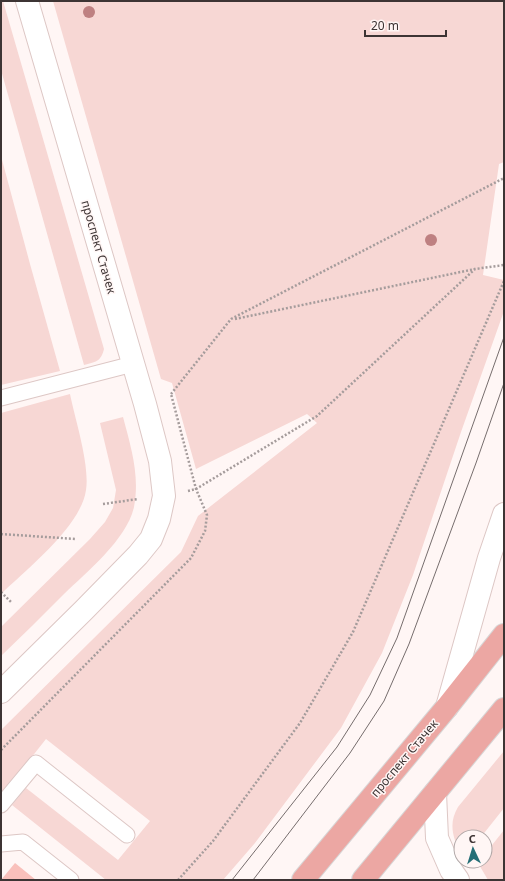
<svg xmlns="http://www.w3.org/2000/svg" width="505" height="881" viewBox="0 0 505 881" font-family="'Noto Sans',sans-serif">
	<rect width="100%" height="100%" fill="#fff6f5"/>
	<g fill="#f7d7d4">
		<path d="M1,1H3L104,349C101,362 95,362 84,365L1,70Z"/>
		<path d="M53,1H504V162L499,164L483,275L504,280V311L461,432L413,575L382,653L341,728L255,843L223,880H106L12,805L26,788L118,860L150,821L46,739L1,796V730L181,552L198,516L317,423L307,414L196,469L172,383L161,379Z"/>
		<path d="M1,156L30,264L60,371L1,385Z"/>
		<path d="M70,394C75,419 90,465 86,490C81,526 28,568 1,594V413Z"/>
		<path d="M123,417C131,447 140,476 134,507C127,539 87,572 64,594C43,615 22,636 1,656V627L90,539L105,522L113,508L116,490L100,423Z"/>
		<path d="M504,751V808L481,837H461V855C453,837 448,824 458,807Z"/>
		<path d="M504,830V880H488L478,863L480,861H485V854Z"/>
	</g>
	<path fill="#f9c0bb" d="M15,863L36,880H1Z"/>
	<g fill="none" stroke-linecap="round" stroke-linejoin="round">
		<defs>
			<g id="lane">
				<path d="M1,398L133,364"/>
				<path d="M1,805L36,763L127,835"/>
				<path d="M1,844L23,842L71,880"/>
			</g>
			<path id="street" d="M1,692L84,610L138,555L151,539L159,519L164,496L160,461L145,404L27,1"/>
			<g id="secondary">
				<path d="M447,707L489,558L504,514"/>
				<path d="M435,793L437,838L451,870L458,880"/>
			</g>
			<g id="primary">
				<path d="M303,880L447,707L504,635"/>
				<path d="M363,880L504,709"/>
			</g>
		</defs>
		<use href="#lane" stroke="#ddc7c5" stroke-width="17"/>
		<use href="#street" stroke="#ddc7c5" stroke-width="24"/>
		<use href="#secondary" stroke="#ddc7c5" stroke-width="24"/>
		<use href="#primary" stroke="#d8d6d6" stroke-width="24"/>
		<g stroke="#a59c9c" stroke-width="2.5" stroke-dasharray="2 2" stroke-linecap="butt">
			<path d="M235,319L475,269"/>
			<path d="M171,394L231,319L504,178"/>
			<path d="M188,491L196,489L317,416L475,269L504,265"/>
			<path d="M103,504L138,499"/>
			<path d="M1,534L76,539"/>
			<path d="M1,592L12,603"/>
			<path d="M1,750L191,558L205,531L207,515L196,489L171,394"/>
			<path d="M178,880L213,841L300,723L353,632L504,281"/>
		</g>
		<use href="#lane" stroke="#fff" stroke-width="15"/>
		<use href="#street" stroke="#fff" stroke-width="22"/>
		<use href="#secondary" stroke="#fff" stroke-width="22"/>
		<use href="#primary" stroke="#eca7a3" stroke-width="22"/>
		<g stroke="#766d6d" stroke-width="1">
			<path d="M232,880L337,747L370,695L397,638L504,337"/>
			<path d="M253,880L350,753L384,701L409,644L476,463L504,383"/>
		</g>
	</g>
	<g fill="#be8081">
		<circle cx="89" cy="12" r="6"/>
		<circle cx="431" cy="240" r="6"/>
	</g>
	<g text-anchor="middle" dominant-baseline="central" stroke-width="3" stroke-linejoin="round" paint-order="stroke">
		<g font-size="12" fill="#3d3434" stroke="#fff6f5">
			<text transform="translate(99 247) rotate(74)">проспект Стачек</text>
			<text transform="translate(404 758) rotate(-50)">проспект Стачек</text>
		</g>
	</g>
	<rect width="505" height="881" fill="none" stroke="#3d3434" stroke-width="4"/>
	<g transform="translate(473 849) rotate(356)"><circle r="19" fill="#fff6f5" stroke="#b1a8a8"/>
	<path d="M0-3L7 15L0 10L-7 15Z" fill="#246e76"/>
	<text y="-6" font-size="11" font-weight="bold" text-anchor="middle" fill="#3d3434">С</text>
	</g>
	<path d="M365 30v6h81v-6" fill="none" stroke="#3d3434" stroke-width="2"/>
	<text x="371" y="30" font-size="12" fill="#3d3434" stroke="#fff6f5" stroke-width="3" paint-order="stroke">20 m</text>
</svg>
